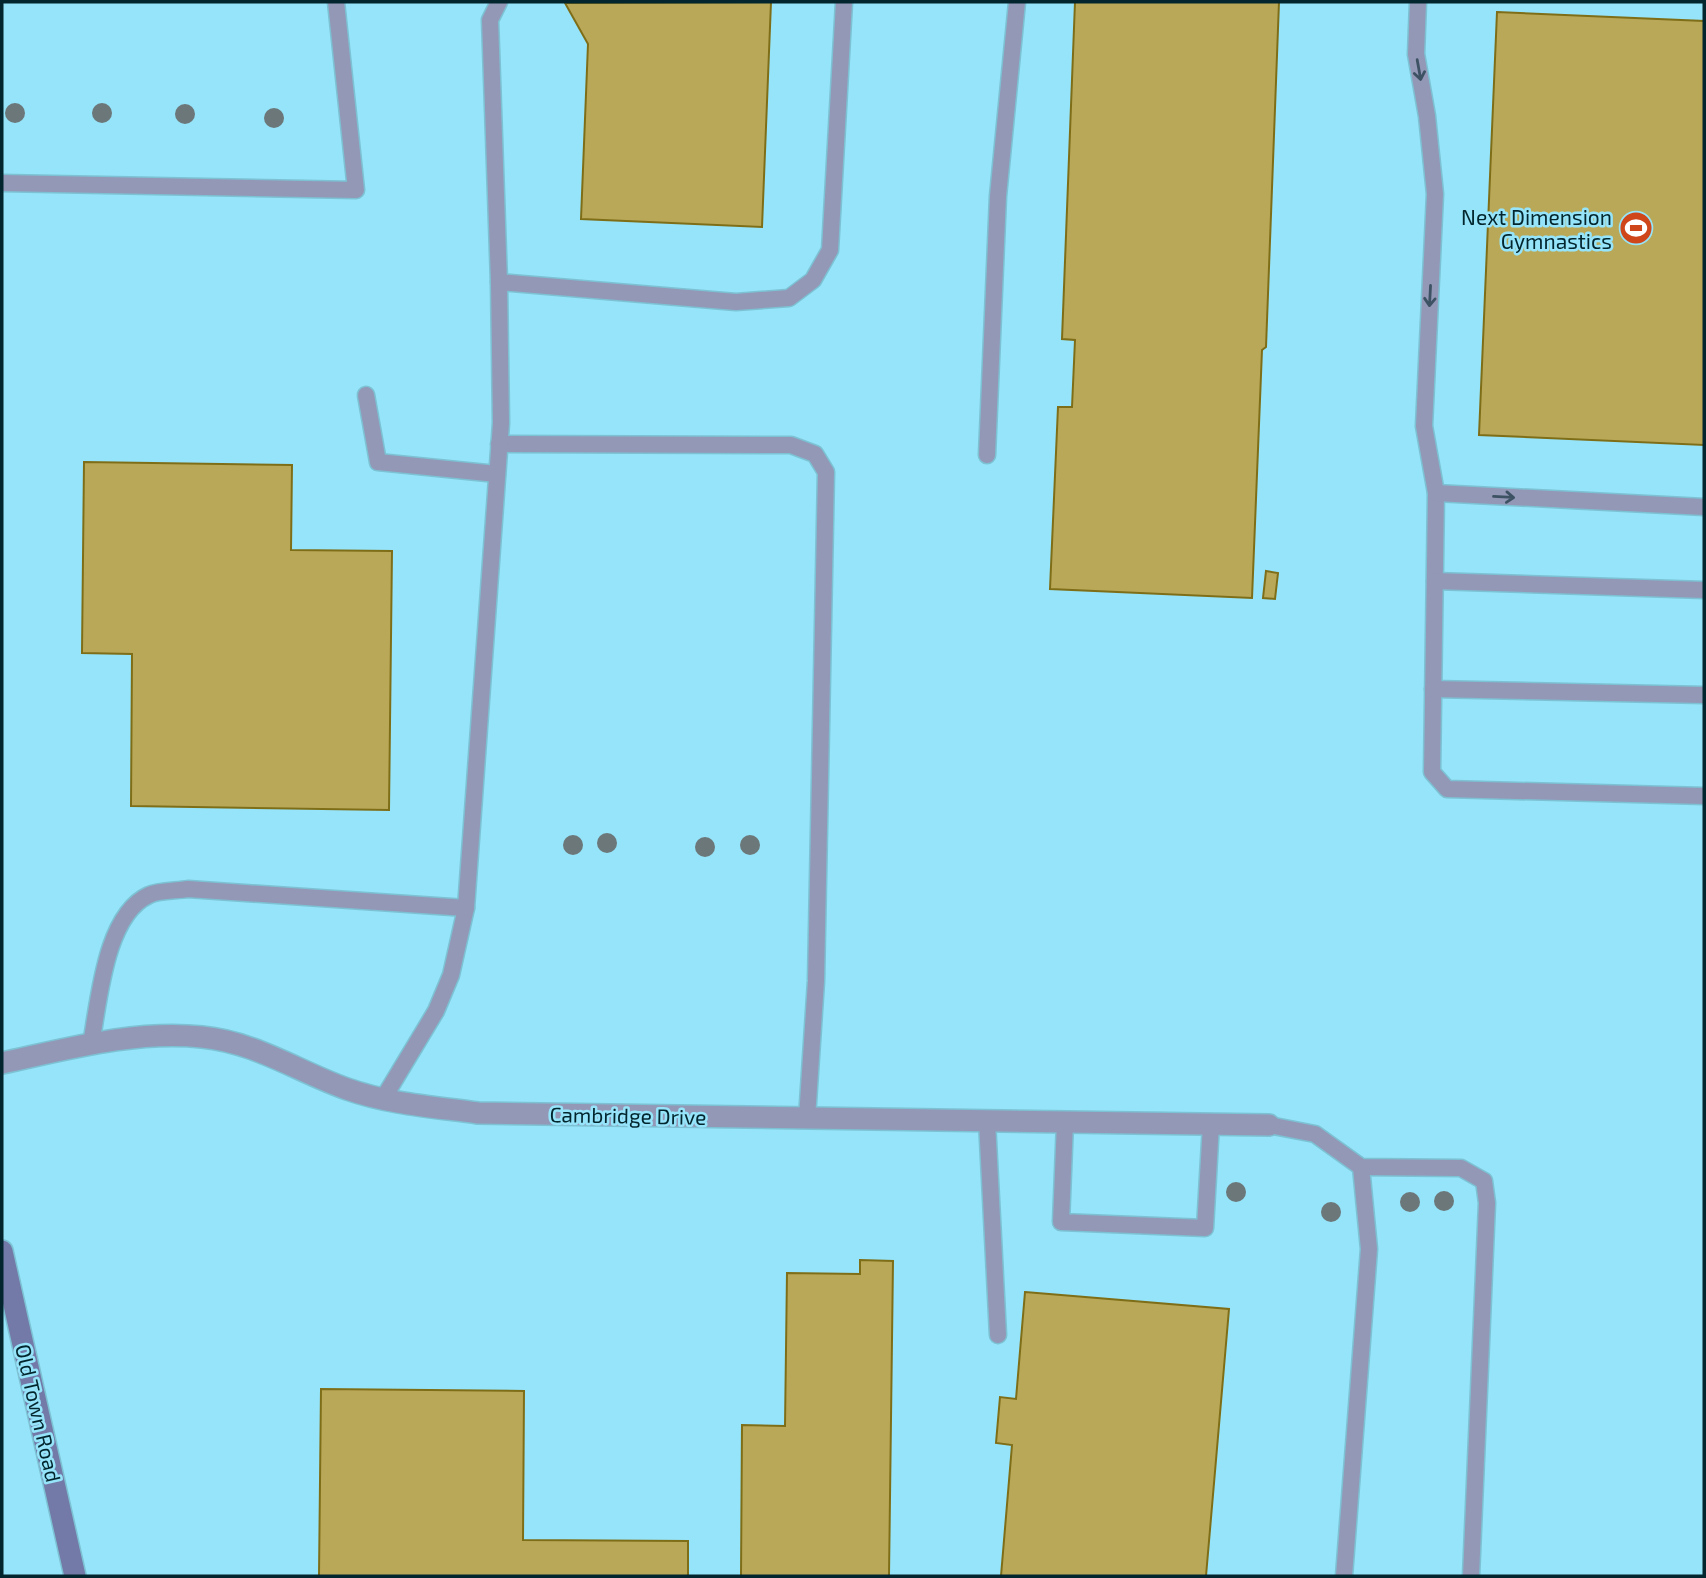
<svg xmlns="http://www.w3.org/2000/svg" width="1706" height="1578" viewBox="0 0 1706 1578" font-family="'Exo 2',sans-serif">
	<rect width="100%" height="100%" fill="#96e4f9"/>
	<g fill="#baa859" stroke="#7f6e18" stroke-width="2">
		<path d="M771,2L762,227L581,219L588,44L565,3Z"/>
		<path d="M1075,2H1279L1266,347L1262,350L1252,598L1050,589L1058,407H1072L1075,340L1062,339Z"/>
		<path d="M1497,12L1704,21V445L1479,435Z"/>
		<path d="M84,462L292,465L291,550L392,551L389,810L131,806L132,654L82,653Z"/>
		<path d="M1266,571L1278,573L1275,599L1263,598Z"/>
		<path d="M860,1260L893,1261L889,1576H741L742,1425L785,1426L787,1273L860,1274Z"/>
		<path d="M1025,1292L1229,1309L1206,1576H1001L1012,1445L996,1443L1000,1397L1016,1399Z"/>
		<path d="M321,1389L524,1391L523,1540L688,1541V1576H319Z"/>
	</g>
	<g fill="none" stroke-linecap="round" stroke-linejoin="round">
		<defs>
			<g id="service">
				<path d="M1418,2L1416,54L1427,116L1435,194L1424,426L1436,493L1432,772L1447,789L1704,796"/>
				<path d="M2,183L356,190L336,2"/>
				<path d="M499,282L736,302L789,298L813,280L830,250L844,2"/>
				<path d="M366,395L378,462L497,474"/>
				<path d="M499,444L791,445L815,454L826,472L816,981L807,1118"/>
				<path d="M987,455L998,196L1017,2"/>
				<path d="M1436,493L1704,507"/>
				<path d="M1435,581L1704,590"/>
				<path d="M1433,689L1704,695"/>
				<path d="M91,1044C99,1001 105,915 149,895C159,890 176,891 188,889L466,908"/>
				<path d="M383,1099L436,1011L451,975L466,908L501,423L499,282L490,20L499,2"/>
				<path d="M987,1121L998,1335"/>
				<path d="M1065,1122L1061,1222L1205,1228L1211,1124"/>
				<path d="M1269,1125L1315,1134L1361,1167L1461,1168L1484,1181L1487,1203L1471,1576"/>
				<path d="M1344,1576L1369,1249L1361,1167"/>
			</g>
			<path id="minor" d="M2,1063C67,1049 135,1030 202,1037C255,1042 299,1072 347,1089C389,1104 435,1107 478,1113L1269,1125"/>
			<path id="secondary" d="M2,1251L75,1576"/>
		</defs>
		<use href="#service" stroke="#7cc2d4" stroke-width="19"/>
		<use href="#minor" stroke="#7cc2d4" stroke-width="24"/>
		<use href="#secondary" stroke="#7cc2d4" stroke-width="24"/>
		<use href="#service" stroke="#9398b7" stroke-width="16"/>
		<use href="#minor" stroke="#9398b7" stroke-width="21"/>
		<use href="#secondary" stroke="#737aa7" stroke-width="21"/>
	</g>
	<g fill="#6c7779">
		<circle cx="15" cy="113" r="10"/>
		<circle cx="102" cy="113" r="10"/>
		<circle cx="185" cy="114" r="10"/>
		<circle cx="274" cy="118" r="10"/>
		<circle cx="607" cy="843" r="10"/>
		<circle cx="573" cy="845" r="10"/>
		<circle cx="750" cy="845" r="10"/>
		<circle cx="705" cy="847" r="10"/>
		<circle cx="1236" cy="1192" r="10"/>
		<circle cx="1444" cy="1201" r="10"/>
		<circle cx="1410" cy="1202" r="10"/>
		<circle cx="1331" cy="1212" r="10"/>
	</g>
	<defs><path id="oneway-shaft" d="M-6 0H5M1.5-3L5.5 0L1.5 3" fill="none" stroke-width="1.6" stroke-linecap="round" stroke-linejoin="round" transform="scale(1.75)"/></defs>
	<g stroke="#3d5364">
		<use href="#oneway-shaft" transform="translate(1419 70) rotate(80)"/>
		<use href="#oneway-shaft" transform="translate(1430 296) rotate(93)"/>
		<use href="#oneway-shaft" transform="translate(1504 497) rotate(3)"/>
	</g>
	<defs>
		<symbol id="stadium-disc" viewBox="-11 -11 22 22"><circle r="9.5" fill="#ce461a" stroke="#96e4f9"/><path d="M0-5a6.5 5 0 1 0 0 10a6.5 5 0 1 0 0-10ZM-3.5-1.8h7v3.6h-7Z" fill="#fff"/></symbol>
	</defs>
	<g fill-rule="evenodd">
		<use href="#stadium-disc" x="1617" y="209" width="38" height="38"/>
	</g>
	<g text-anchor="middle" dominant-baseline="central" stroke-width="5" stroke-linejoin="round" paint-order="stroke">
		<g font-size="21" fill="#03252d" stroke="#96e4f9" text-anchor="end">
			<text x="1612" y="216">Next Dimension<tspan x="1612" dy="24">Gymnastics</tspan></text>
		</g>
		<g font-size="21" fill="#03252d" stroke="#96e4f9">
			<text transform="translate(628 1115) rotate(1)">Cambridge Drive</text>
			<text transform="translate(39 1413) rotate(77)">Old Town Road</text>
		</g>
	</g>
	<rect width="1706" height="1578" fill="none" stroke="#03252d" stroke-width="7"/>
</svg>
